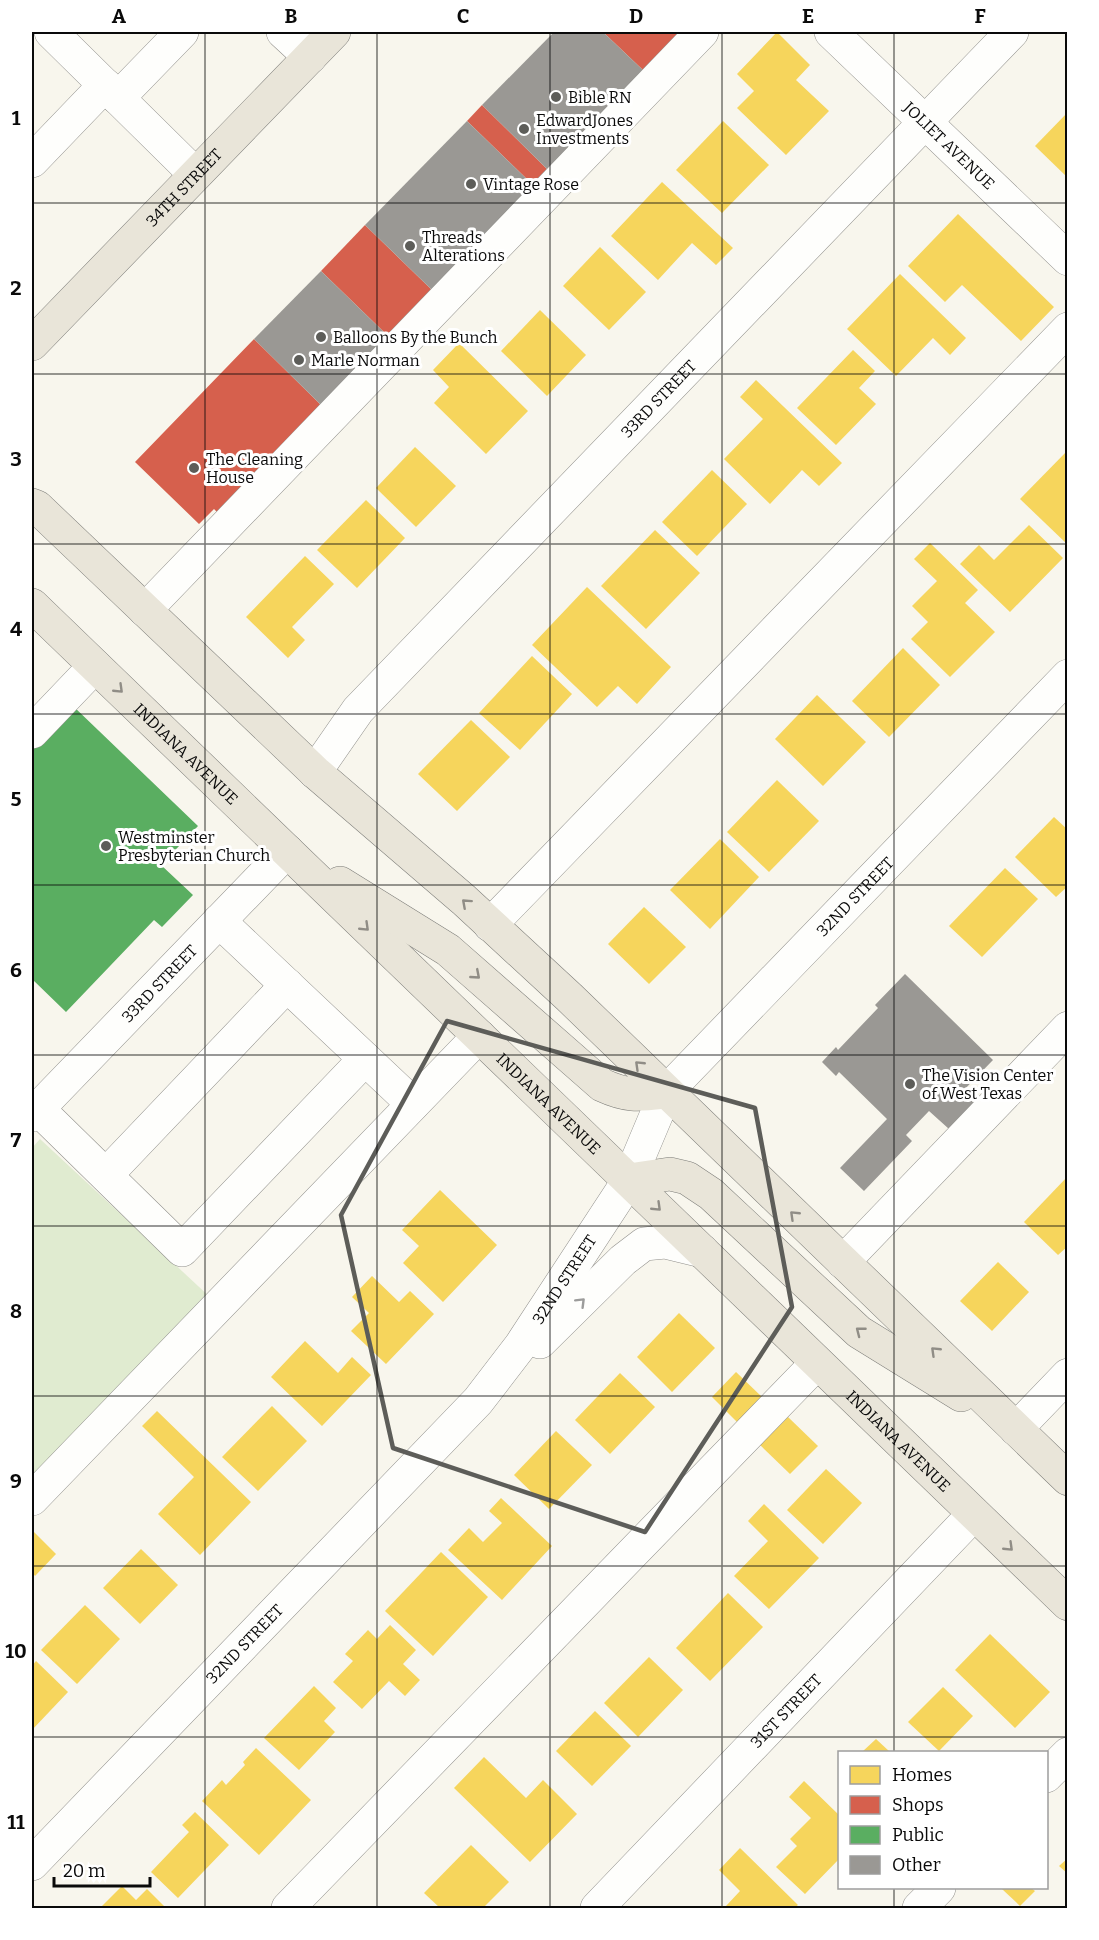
<svg xmlns="http://www.w3.org/2000/svg" width="1099" height="1940" viewBox="0 0 1099 1940" font-family="Bitter,serif">
	<rect width="100%" height="100%" fill="#f8f6ed"/>
	<path fill="#e0ebd0" d="M40,1139L212,1299L32,1486V1148Z"/>
	<g fill="#f6d55c">
		<path d="M777,32L810,65L796,80L829,111L786,155L737,108L754,91L737,74Z"/>
		<path d="M1068,112V178L1035,146Z"/>
		<path d="M723,121L769,165L722,213L676,170Z"/>
		<path d="M662,182L733,248L716,265L692,243L658,280L611,236Z"/>
		<path d="M958,214L1054,307L1021,341L962,285L945,302L908,266Z"/>
		<path d="M600,247L646,292L609,330L563,286Z"/>
		<path d="M900,274L966,338L950,355L933,338L896,376L847,329Z"/>
		<path d="M540,310L586,355L547,396L501,351Z"/>
		<path d="M459,343L528,411L486,454L434,403L449,387L433,370Z"/>
		<path d="M853,350L875,371L859,388L876,404L836,445L797,408Z"/>
		<path d="M756,380L842,463L819,486L802,470L770,504L724,459L763,419L740,397Z"/>
		<path d="M415,447L456,486L416,527L376,488Z"/>
		<path d="M1068,450V545L1020,499Z"/>
		<path d="M712,470L747,504L697,556L662,522Z"/>
		<path d="M366,500L405,538L357,588L317,550Z"/>
		<path d="M1029,525L1063,558L1010,612L960,564L979,545L994,560Z"/>
		<path d="M655,530L700,573L646,629L601,586Z"/>
		<path d="M930,543L978,590L965,603L995,632L950,677L911,639L928,622L912,606L937,581L914,559Z"/>
		<path d="M305,556L334,584L292,627L305,640L288,658L246,617Z"/>
		<path d="M587,587L671,667L637,704L618,686L597,707L532,645Z"/>
		<path d="M903,648L940,685L889,737L852,701Z"/>
		<path d="M532,656L572,694L520,750L479,713Z"/>
		<path d="M817,695L866,742L823,786L775,739Z"/>
		<path d="M471,720L510,757L457,811L418,774Z"/>
		<path d="M777,780L819,821L769,872L727,832Z"/>
		<path d="M1054,817L1068,830V886L1056,897L1015,857Z"/>
		<path d="M720,839L759,877L710,929L670,890Z"/>
		<path d="M1005,868L1038,899L982,957L949,926Z"/>
		<path d="M644,907L686,947L649,984L608,944Z"/>
		<path d="M1068,1176V1246L1058,1255L1024,1222Z"/>
		<path d="M440,1190L497,1245L443,1302L403,1263L419,1246L402,1230Z"/>
		<path d="M998,1262L1029,1292L992,1331L960,1301Z"/>
		<path d="M372,1276L399,1302L410,1291L434,1314L386,1364L351,1331L369,1313L352,1297Z"/>
		<path d="M679,1313L715,1348L672,1392L637,1357Z"/>
		<path d="M305,1341L338,1373L352,1357L371,1375L322,1426L271,1377Z"/>
		<path d="M736,1372L762,1397L737,1422L712,1397Z"/>
		<path d="M620,1373L655,1407L610,1454L575,1420Z"/>
		<path d="M272,1406L307,1441L258,1491L222,1457Z"/>
		<path d="M157,1411L251,1502L200,1555L158,1514L194,1477L142,1426Z"/>
		<path d="M788,1417L818,1446L790,1474L760,1445Z"/>
		<path d="M556,1431L592,1465L549,1509L514,1475Z"/>
		<path d="M826,1469L862,1503L823,1544L787,1510Z"/>
		<path d="M501,1498L552,1546L502,1600L448,1550L469,1528L483,1542L502,1523L489,1511Z"/>
		<path d="M764,1504L819,1558L769,1609L734,1576L768,1541L748,1521Z"/>
		<path d="M32,1530L56,1554L35,1576L32,1572Z"/>
		<path d="M141,1549L178,1585L140,1624L103,1588Z"/>
		<path d="M441,1552L488,1597L433,1656L385,1611Z"/>
		<path d="M728,1593L763,1627L710,1681L676,1648Z"/>
		<path d="M85,1605L120,1639L77,1684L41,1650Z"/>
		<path d="M390,1625L416,1650L403,1664L420,1680L405,1696L389,1681L362,1709L333,1682L353,1661L345,1654L368,1630L377,1639Z"/>
		<path d="M990,1634L1050,1692L1015,1728L955,1670Z"/>
		<path d="M649,1657L683,1690L638,1737L604,1703Z"/>
		<path d="M36,1661L68,1692L32,1730V1666Z"/>
		<path d="M314,1686L336,1708L324,1721L335,1732L299,1770L264,1738Z"/>
		<path d="M943,1687L973,1716L939,1751L908,1722Z"/>
		<path d="M595,1711L631,1746L592,1786L556,1751Z"/>
		<path d="M876,1739L890,1752H862Z"/>
		<path d="M256,1748L311,1800L259,1855L202,1801L222,1780L226,1785L245,1765L243,1762Z"/>
		<path d="M484,1757L526,1798L543,1780L577,1814L530,1862L454,1788Z"/>
		<path d="M804,1781L840,1816V1858L805,1894L776,1867L797,1846L790,1839L811,1818L789,1797Z"/>
		<path d="M195,1812L229,1845L178,1898L151,1872L189,1832L182,1825Z"/>
		<path d="M471,1845L509,1882L483,1908H440L424,1893Z"/>
		<path d="M740,1848L798,1905L794,1908H728L726,1906L740,1891L719,1870Z"/>
		<path d="M1068,1858V1874L1059,1866Z"/>
		<path d="M122,1886L136,1900L147,1889L166,1908H100Z"/>
		<path d="M1003,1888H1031L1035,1891L1020,1906L1002,1889Z"/>
	</g>
	<g fill="#d6604d">
		<path d="M603,32H685L645,72Z"/>
		<path d="M482,105L549,171L534,186L467,121Z"/>
		<path d="M365,225L433,291L388,336L321,271Z"/>
		<path d="M254,339L321,405L217,512L214,509L199,524L135,462Z"/>
	</g>
	<path fill="#5aae61" d="M73,706L198,826L161,865L193,895L162,927L154,920L66,1012L32,979V749Z"/>
	<g fill="#9a9894">
		<path d="M554,32H603L645,72L549,171L482,105Z"/>
		<path d="M467,121L534,186L433,291L365,225Z"/>
		<path d="M321,271L388,336L321,405L254,339Z"/>
		<path d="M905,974L993,1060L962,1092L974,1103L949,1129L929,1111L906,1135L912,1141L864,1191L840,1168L887,1119L839,1072L836,1076L822,1062L836,1047L838,1050L878,1008L875,1005Z"/>
	</g>
	<g fill="none" stroke-linecap="round" stroke-linejoin="round">
		<defs>
			<g id="minor">
				<path d="M51,32L195,174"/>
				<path d="M283,32L310,57"/>
				<path id="s1" d="M831,32L1068,259"/>
				<path d="M118,98L182,32"/>
				<path d="M32,161L105,85"/>
				<path d="M145,610L702,32"/>
				<path d="M32,732L95,666"/>
				<path id="s2" d="M315,772L358,710L1012,32"/>
				<path d="M219,921L413,1104"/>
				<path d="M490,925L1068,329"/>
				<path d="M38,1109L182,1250L365,1059"/>
				<path id="s3" d="M32,1115L287,851"/>
				<path d="M106,1175L287,985"/>
				<path d="M843,1262L1068,1028"/>
				<path d="M540,1342L623,1260L644,1244L665,1242L702,1251"/>
				<path d="M1016,1429L1068,1375"/>
				<path d="M32,1499L479,1036"/>
				<path d="M1046,1776L1068,1754"/>
				<path id="s4" d="M32,1864L478,1401L521,1345L629,1180L666,1092L1068,676"/>
				<path d="M288,1908L817,1363"/>
				<path id="s5" d="M597,1908L974,1514"/>
				<path d="M919,1908L939,1888"/>
			</g>
			<g id="major">
				<path id="s6" d="M32,344L334,32"/>
				<path d="M32,505L37,507L315,772L464,900L569,997L1068,1479"/>
				<path id="s7" d="M32,605L1068,1604"/>
				<path d="M340,883L448,950L602,1085C628,1097 639,1095 666,1092"/>
				<path d="M629,1180L670,1174L687,1178L711,1194L859,1332L961,1395"/>
			</g>
		</defs>
		<use href="#minor" stroke="#91908c" stroke-width="34"/>
		<use href="#major" stroke="#7e7e7a" stroke-width="34"/>
		<use href="#minor" stroke="#fefefc" stroke-width="33"/>
		<use href="#major" stroke="#e9e5d9" stroke-width="33"/>
	</g>
	<defs><path id="oneway-chevron" d="M-2-3.5L2.5 0L-2 3.5" fill="none" stroke-width="1.6" stroke-linecap="round" stroke-linejoin="round" transform="scale(1.5)"/></defs>
	<g stroke="#908d86">
		<use href="#oneway-chevron" transform="translate(119 689) rotate(44)"/>
		<use href="#oneway-chevron" transform="translate(466 903) rotate(-138)"/>
		<use href="#oneway-chevron" transform="translate(365 927) rotate(44)"/>
		<use href="#oneway-chevron" transform="translate(476 975) rotate(41)"/>
		<use href="#oneway-chevron" transform="translate(639 1065) rotate(-136)"/>
		<use href="#oneway-chevron" transform="translate(657 1207) rotate(44)"/>
		<use href="#oneway-chevron" transform="translate(794 1215) rotate(-136)"/>
		<use href="#oneway-chevron" transform="translate(860 1331) rotate(-142)"/>
		<use href="#oneway-chevron" transform="translate(935 1351) rotate(-136)"/>
		<use href="#oneway-chevron" transform="translate(1009 1547) rotate(44)"/>
	</g>
	<use stroke="#9c9c9b" href="#oneway-chevron" transform="translate(581 1302) rotate(-45)"/>
	<path fill="none" stroke="#5d5d59" stroke-width="4.5" stroke-linejoin="round" d="M447,1021L755,1108L792,1307L645,1532L393,1448L341,1215Z"/>
	<path fill="none" stroke="#0a0a0a" stroke-width="1.5" stroke-opacity="0.55" d="M205,32V1908M377,32V1908M550,32V1908M722,32V1908M894,32V1752M32,203H1068M32,374H1068M32,544H1068M32,714H1068M32,885H1068M32,1055H1068M32,1226H1068M32,1396H1068M32,1566H1068M32,1737H1068M894,1888V1908"/>
	<g fill="#5d5d59" stroke="#fff" stroke-width="2">
		<circle cx="556" cy="97" r="6"/>
		<circle cx="524" cy="129" r="6"/>
		<circle cx="471" cy="184" r="6"/>
		<circle cx="410" cy="246" r="6"/>
		<circle cx="321" cy="337" r="6"/>
		<circle cx="299" cy="360" r="6"/>
		<circle cx="194" cy="468" r="6"/>
		<circle cx="106" cy="846" r="6"/>
		<circle cx="910" cy="1084" r="6"/>
	</g>
	<g text-anchor="middle" dominant-baseline="central" stroke-width="6" stroke-linejoin="round" paint-order="stroke">
		<g font-size="16" fill="#0a0a0a" stroke="#fff" text-anchor="start">
			<text x="568" y="97">Bible RN</text>
			<text x="536" y="120">EdwardJones<tspan x="536" dy="18">Investments</tspan></text>
			<text x="483" y="184">Vintage Rose</text>
			<text x="422" y="237">Threads<tspan x="422" dy="18">Alterations</tspan></text>
			<text x="333" y="337">Balloons By the Bunch</text>
			<text x="311" y="360">Marle Norman</text>
			<text x="206" y="459">The Cleaning<tspan x="206" dy="18">House</tspan></text>
			<text x="118" y="837">Westminster<tspan x="118" dy="18">Presbyterian Church</tspan></text>
			<text x="922" y="1075">The Vision Center<tspan x="922" dy="18">of West Texas</tspan></text>
		</g>
		<g font-size="16" fill="#0a0a0a" stroke="#fff">
			<text stroke="none"><textPath href="#s1" startOffset="164">JOLIET AVENUE</textPath></text>
			<text stroke="none"><textPath href="#s6" startOffset="218">34TH STREET</textPath></text>
			<text stroke="none"><textPath href="#s2" startOffset="508">33RD STREET</textPath></text>
			<text stroke="none"><textPath href="#s7" startOffset="214">INDIANA AVENUE</textPath></text>
			<text stroke="none"><textPath href="#s4" startOffset="1278">32ND STREET</textPath></text>
			<text stroke="none"><textPath href="#s3" startOffset="183">33RD STREET</textPath></text>
			<text stroke="none"><textPath href="#s7" startOffset="718">INDIANA AVENUE</textPath></text>
			<text stroke="none"><textPath href="#s4" startOffset="792">32ND STREET</textPath></text>
			<text stroke="none"><textPath href="#s7" startOffset="1204">INDIANA AVENUE</textPath></text>
			<text stroke="none"><textPath href="#s4" startOffset="306">32ND STREET</textPath></text>
			<text stroke="none"><textPath href="#s5" startOffset="273">31ST STREET</textPath></text>
		</g>
	</g>
	<rect width="1099" height="1940" fill="none" stroke="#ffffff" stroke-width="66"/>
	<rect x="838" y="1751" width="210" height="138" fill="#ffffff" stroke="#9d9d9d" stroke-width="1.5"/>
	<rect x="850" y="1766" width="30" height="18" fill="#f6d55c" stroke="#9d9d9d" stroke-width="1.5"/>
	<text x="892" y="1781" font-size="18" fill="#0a0a0a">Homes</text>
	<rect x="850" y="1796" width="30" height="18" fill="#d6604d" stroke="#9d9d9d" stroke-width="1.5"/>
	<text x="892" y="1811" font-size="18" fill="#0a0a0a">Shops</text>
	<rect x="850" y="1826" width="30" height="18" fill="#5aae61" stroke="#9d9d9d" stroke-width="1.5"/>
	<text x="892" y="1841" font-size="18" fill="#0a0a0a">Public</text>
	<rect x="850" y="1856" width="30" height="18" fill="#9a9894" stroke="#9d9d9d" stroke-width="1.5"/>
	<text x="892" y="1871" font-size="18" fill="#0a0a0a">Other</text>
	<path d="M54 1877v9h96v-9" fill="none" stroke="#0a0a0a" stroke-width="3"/>
	<text x="63" y="1877" font-size="18" fill="#0a0a0a" stroke="#ffffff" stroke-width="4.5" paint-order="stroke">20 m</text>
	<rect x="33" y="33" width="1033" height="1874" fill="none" stroke="#0a0a0a" stroke-width="2"/>
	<g font-size="20" text-anchor="middle" font-weight="bold" fill="#0a0a0a">
		<text x="119" y="23">A</text>
		<text x="291" y="23">B</text>
		<text x="463" y="23">C</text>
		<text x="636" y="23">D</text>
		<text x="808" y="23">E</text>
		<text x="980" y="23">F</text>
		<text x="16" y="125">1</text>
		<text x="16" y="295">2</text>
		<text x="16" y="466">3</text>
		<text x="16" y="636">4</text>
		<text x="16" y="806">5</text>
		<text x="16" y="977">6</text>
		<text x="16" y="1147">7</text>
		<text x="16" y="1318">8</text>
		<text x="16" y="1488">9</text>
		<text x="16" y="1658">10</text>
		<text x="16" y="1829">11</text>
	</g>
</svg>
